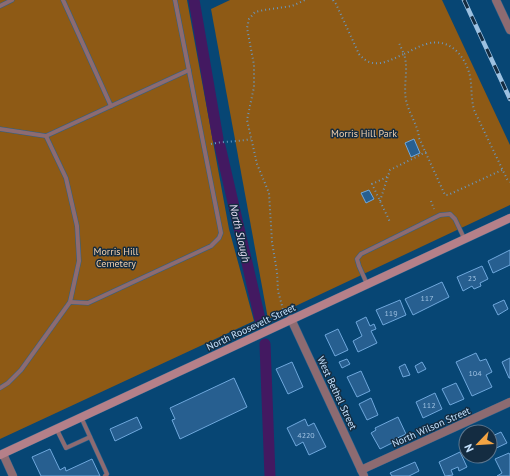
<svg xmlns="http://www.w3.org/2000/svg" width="510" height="476" viewBox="0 0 510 476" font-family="'PT Sans',sans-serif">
	<rect width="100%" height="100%" fill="#074674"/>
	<g fill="#8e5a15">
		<path d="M0,0H187L229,229L254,321L0,439Z"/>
		<path d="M230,0H442L510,145V205L268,319L211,9Z"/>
	</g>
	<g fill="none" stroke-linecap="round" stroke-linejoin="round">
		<g stroke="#431961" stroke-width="11">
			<path d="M194,0L218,139"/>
			<path d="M220,146L260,319"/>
			<path d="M265,344L270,476"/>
		</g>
	</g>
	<g fill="#275f90" stroke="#6fa8dd">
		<path d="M414,139L420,153L411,157L405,143Z"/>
		<path d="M369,190L374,199L366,203L361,193Z"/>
		<path d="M510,250V265L493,273L488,261Z"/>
		<path d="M482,266L488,279L480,283L481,286L474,289L472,286L463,291L457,277Z"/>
		<path d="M442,282L449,297L413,315L405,299Z"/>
		<path d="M400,300L406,315L383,325L376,310Z"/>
		<path d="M504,300L508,309L498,315L493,305Z"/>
		<path d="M366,317L370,326L374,324L376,329L371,331L377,343L358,352L353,341L362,336L356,322Z"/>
		<path d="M338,329L348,350L335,356L325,335Z"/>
		<path d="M476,353L480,361L486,359L492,372L486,375L492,387L472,396L456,362Z"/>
		<path d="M510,358V378H509L502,362Z"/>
		<path d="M347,359L350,364L342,368L339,362Z"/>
		<path d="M292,362L303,387L288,394L276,369Z"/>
		<path d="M422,362L426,369L418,373L415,366Z"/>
		<path d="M405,364L410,375L403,377L399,367Z"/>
		<path d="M361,371L370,391L357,397L347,377Z"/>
		<path d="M234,378L247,407L180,439L172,420L175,419L170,408Z"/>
		<path d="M456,383L464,399L450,405L442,389Z"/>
		<path d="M435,393L442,409L423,418L416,402Z"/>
		<path d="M371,398L378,415L367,420L359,404Z"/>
		<path d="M137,417L142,428L115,441L110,429Z"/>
		<path d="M398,417L406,434L391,441L392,443L380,449L371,433L376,430L375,428Z"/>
		<path d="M305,419L308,426L314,423L326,447L309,455L303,442L296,446L287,428Z"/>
		<path d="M501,432L507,443L490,451V437Z"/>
		<path d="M50,449L60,470L65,467L66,471L92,459L100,476H41L32,457Z"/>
		<path d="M460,452L467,467L459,471L458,467L451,470L453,475L445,476L439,462Z"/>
		<path d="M509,453L510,455V476H497L502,473L495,459Z"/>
		<path d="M415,462L419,471L409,476H392L390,473Z"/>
	</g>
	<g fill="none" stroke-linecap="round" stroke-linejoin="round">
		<defs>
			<g id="lane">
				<path d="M63,0L111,106"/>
				<path d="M0,6L12,0"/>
				<path d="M0,129L46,136L189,70"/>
				<path d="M367,284L359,266L357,259L361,254L440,215L450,214L455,219L464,238"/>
				<path d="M70,302L88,303L211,246L219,238L221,233L175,0"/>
				<path d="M0,388L8,383L21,370L70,302L79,261L77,226L66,178L46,136"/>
				<path d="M81,417L107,474L105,476"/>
				<path d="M56,428L66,448L90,437"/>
			</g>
			<g id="street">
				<path d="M496,0L510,30"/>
				<path d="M291,319L364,476"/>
				<path d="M3,454L13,476"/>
				<path d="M361,470L510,402"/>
			</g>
			<path id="secondary" d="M0,455L510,218"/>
		</defs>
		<use href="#lane" stroke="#29628d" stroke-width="5"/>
		<use href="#street" stroke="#29628d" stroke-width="9"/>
		<use href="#secondary" stroke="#29628d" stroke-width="9"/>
		<g stroke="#6a97bc" stroke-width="2" stroke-dasharray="1 3" stroke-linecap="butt">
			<path d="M333,0L336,4L359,54C373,71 388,61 404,54L399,43"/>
			<path d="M211,144C224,141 237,142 251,139"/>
			<path d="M502,170L448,195H445L419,138C418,125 409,114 406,100C403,84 409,70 404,54C411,51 419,46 426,44C449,37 465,55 470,76C472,88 471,98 474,110L507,179L510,182"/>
			<path d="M387,177L372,184L390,222"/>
			<path d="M380,201L390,170L426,152"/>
			<path d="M431,201L434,209"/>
			<path d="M284,313L278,291L277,272L272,242L269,193L257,164L247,120L254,87V65L247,28L249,19L255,12L264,10L292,6L305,0"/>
		</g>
		<use href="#lane" stroke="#8d6b71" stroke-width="4"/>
		<use href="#street" stroke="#8d6b71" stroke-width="8"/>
		<use href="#secondary" stroke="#b58089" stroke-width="8"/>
		<defs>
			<path id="rail" d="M464,0L510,99"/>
		</defs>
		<use href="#rail" stroke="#9dc1e1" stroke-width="4.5"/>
		<use href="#rail" stroke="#142c41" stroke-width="3" stroke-dasharray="9" stroke-linecap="butt"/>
	</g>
	<g text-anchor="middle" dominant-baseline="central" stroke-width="3" stroke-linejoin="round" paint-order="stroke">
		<g font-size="8" fill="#9ec1e2">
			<text x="472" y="278">23</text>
			<text x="427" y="298">117</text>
			<text x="391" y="313">119</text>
			<text x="475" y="373">104</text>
			<text x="429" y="405">112</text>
			<text x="306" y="435">4220</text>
		</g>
		<g font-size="10" fill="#f3d0ac" stroke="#142c41">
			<text x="364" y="133">Morris Hill Park</text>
			<text x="116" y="251">Morris Hill<tspan x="116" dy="12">Cemetery</tspan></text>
		</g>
		<g font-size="10" fill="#c5e2fe" stroke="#142c41">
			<text transform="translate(251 327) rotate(-25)">North Roosevelt Street</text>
			<text transform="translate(337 393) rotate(65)">West Bethel Street</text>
			<text transform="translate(431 427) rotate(-24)">North Wilson Street</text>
		</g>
		<g font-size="11" font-style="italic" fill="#eadff4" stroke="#142c41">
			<text transform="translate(240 233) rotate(77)">North Slough</text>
		</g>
	</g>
	<g transform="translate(478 444) rotate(245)"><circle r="19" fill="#142c41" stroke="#5b758d"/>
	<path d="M0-3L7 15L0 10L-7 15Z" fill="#f3a443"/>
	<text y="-6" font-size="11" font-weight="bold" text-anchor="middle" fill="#c5e2fe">N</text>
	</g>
</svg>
